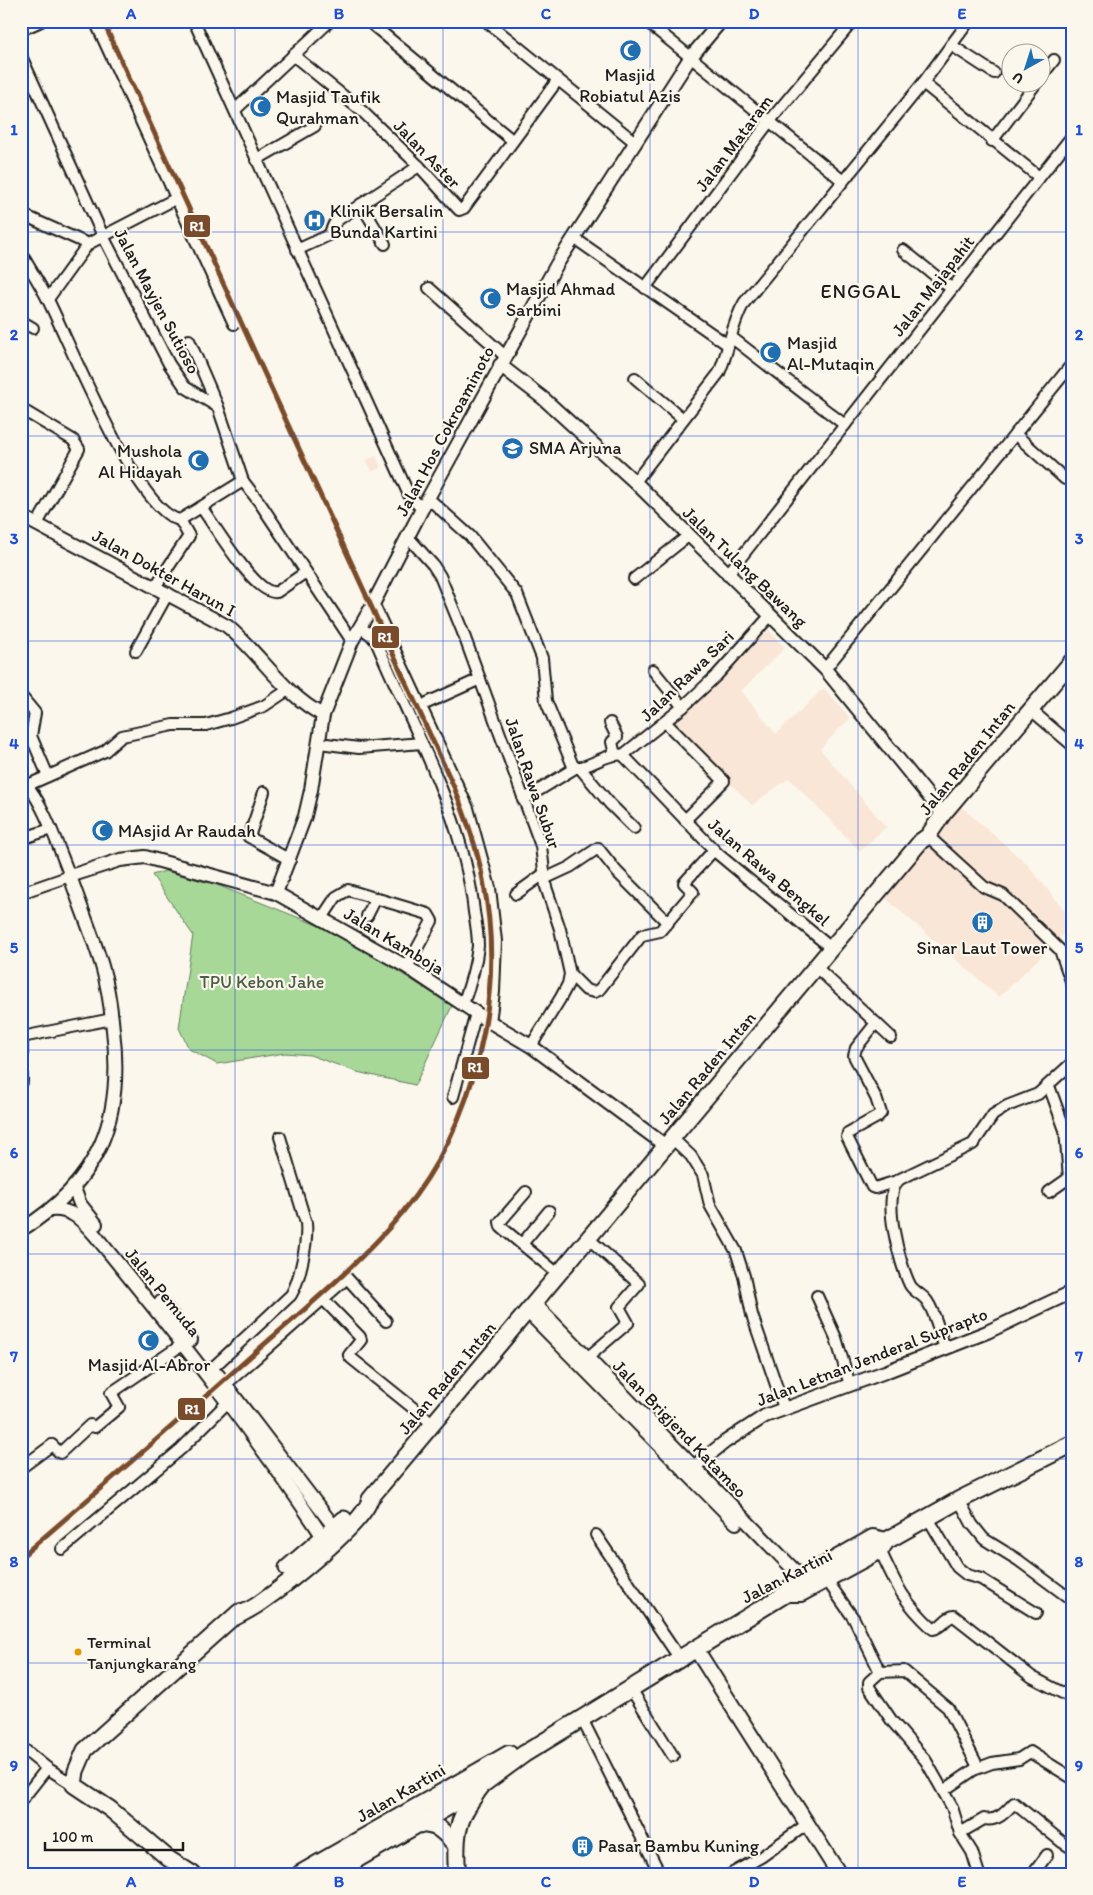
<svg xmlns="http://www.w3.org/2000/svg" width="1093" height="1895" viewBox="0 0 1093 1895" font-family="Itim,sans-serif">
	<rect width="100%" height="100%" fill="#fbf7ec"/>
	<filter id="ink" filterUnits="userSpaceOnUse"><feTurbulence type="fractalNoise" baseFrequency=".02" numOctaves="2"/><feDisplacementMap in="SourceGraphic" scale="10" xChannelSelector="R" yChannelSelector="G"/><feConvolveMatrix kernelMatrix="1 2 1 2 8 2 1 2 1" color-interpolation-filters="sRGB"/></filter>
	<g filter="url(#ink)">
		<g fill="#f9e6d7">
			<path d="M376,456L381,468L372,471L366,460Z"/>
			<path d="M769,630L785,648L741,691L776,734L824,688L850,718L820,749L886,827L860,851L789,778L752,805L670,723Z"/>
			<path d="M959,805L1028,865L1065,911L1064,934L999,997L882,895Z"/>
		</g>
		<path fill="#a7d898" stroke="#627a5a" d="M165,871L217,885L342,935L452,1006L415,1085L357,1072L310,1055L285,1053L217,1064L189,1049L179,1028L193,935L152,875Z"/>
		<g fill="none" stroke-linecap="round" stroke-linejoin="round">
			<path stroke="#dad6cd" stroke-width="10" stroke-dasharray="10 5" stroke-linecap="butt" d="M359,932L367,916"/>
			<defs>
				<g id="minor">
					<path d="M95,21L234,324"/>
					<path d="M194,21L409,495L422,509"/>
					<path d="M368,21L512,140"/>
					<path d="M486,21L636,143"/>
					<path d="M646,21L843,181"/>
					<path d="M21,30L41,21"/>
					<path d="M951,45L994,73"/>
					<path d="M293,55L363,112L419,166L459,210L464,208L557,81"/>
					<path d="M21,56L103,236L169,364L185,387L218,407L243,481L260,503L352,641"/>
					<path d="M1040,78L1054,60"/>
					<path d="M923,83L1039,177"/>
					<path d="M235,110L330,21"/>
					<path d="M992,141L1037,82"/>
					<path d="M256,160L315,126"/>
					<path d="M361,204L385,244"/>
					<path d="M21,214L88,244L177,198"/>
					<path d="M574,238L728,345"/>
					<path d="M297,250L329,235L334,224L339,219L419,166"/>
					<path d="M903,250L952,289"/>
					<path d="M21,253C30,269 40,284 48,300C69,341 137,513 180,520L243,481"/>
					<path d="M429,288L505,356"/>
					<path d="M645,288L769,122L853,21"/>
					<path d="M48,299L88,244"/>
					<path d="M21,321L33,328"/>
					<path d="M731,337L845,425"/>
					<path d="M189,340L218,407"/>
					<path d="M635,378L683,419"/>
					<path d="M21,409L73,440L79,449L37,524"/>
					<path d="M1015,434L1065,479L1072,471"/>
					<path d="M635,482L719,373C729,351 731,325 744,303L923,83L969,21"/>
					<path d="M428,498L470,536L517,594L542,658L546,701L573,766C583,773 607,751 623,755"/>
					<path d="M201,507C214,524 256,597 277,592L306,572"/>
					<path d="M408,537L433,565L440,576L462,630L541,846L546,887L560,929L570,974L568,984L560,999L531,1046"/>
					<path d="M727,575L1072,136"/>
					<path d="M634,579L688,536"/>
					<path d="M155,587L189,536L180,520"/>
					<path d="M373,603L468,808L490,888L496,941L494,992L490,1022"/>
					<path d="M360,627L371,635L376,641C413,729 464,816 474,912C476,923 478,935 478,946C476,966 470,985 463,1004"/>
					<path d="M136,651L168,593"/>
					<path d="M825,669L1072,364"/>
					<path d="M653,670L683,707"/>
					<path d="M21,696L35,713L31,736L48,776"/>
					<path d="M427,703L480,679"/>
					<path d="M1031,710L1072,745"/>
					<path d="M665,722L724,781L685,820"/>
					<path d="M610,723L617,737L612,742L615,755"/>
					<path d="M319,743L359,748L422,743"/>
					<path d="M623,755L718,854L831,948"/>
					<path d="M623,755L683,707L717,675L770,616"/>
					<path d="M580,768L610,804L634,828"/>
					<path d="M21,780C41,794 60,852 70,876L21,893"/>
					<path d="M28,785L105,751L122,736L173,725H206L231,718L264,706L288,690"/>
					<path d="M264,792L249,837L290,860"/>
					<path d="M523,800L575,768"/>
					<path d="M928,836L984,887L1003,895L1060,950L1072,984"/>
					<path d="M21,839L51,829"/>
					<path d="M544,879L570,867L598,848L617,872L668,923"/>
					<path d="M516,894L545,873"/>
					<path d="M367,916L376,898"/>
					<path d="M322,918L336,897L348,890L428,914L432,921L407,967"/>
					<path d="M816,967L891,1037"/>
					<path d="M570,974L586,990L594,992L599,990L642,935L660,931L693,892L684,883L714,850"/>
					<path d="M876,1023L856,1048L854,1056L876,1098L881,1113L877,1117L848,1133L847,1137L872,1187L875,1188L897,1181"/>
					<path d="M22,1082V1037L112,1019"/>
					<path d="M453,1097L476,1013"/>
					<path d="M672,1138L691,1156L703,1175L710,1205L736,1251L744,1276L752,1315L784,1408"/>
					<path d="M526,1192L500,1222L501,1227L558,1274"/>
					<path d="M1049,1192L1069,1178L1065,1130L1049,1086"/>
					<path d="M522,1244L549,1211"/>
					<path d="M817,1296L836,1338L850,1385"/>
					<path d="M323,1299L360,1337L361,1340L349,1355L351,1358L433,1424"/>
					<path d="M945,1348C939,1333 936,1314 927,1301C922,1294 914,1292 910,1285C900,1265 880,1194 900,1179L973,1144L993,1115L1007,1106L1038,1094L1072,1063"/>
					<path d="M587,1358L628,1323L619,1307L639,1284L588,1238"/>
					<path d="M206,1374L291,1295C300,1280 308,1241 306,1223L280,1137"/>
					<path d="M225,1385L347,1278L386,1321"/>
					<path d="M21,1468L52,1445L60,1453L90,1425L95,1427L119,1407L111,1393L183,1344"/>
					<path d="M959,1500L972,1524L984,1539L1018,1560L1072,1600"/>
					<path d="M928,1518L957,1567L967,1575L981,1579L1036,1613"/>
					<path d="M596,1535L680,1659"/>
					<path d="M62,1549L181,1449L228,1402"/>
					<path d="M880,1550C897,1587 903,1601 933,1629C942,1628 945,1617 954,1616L1032,1677L1072,1698"/>
					<path d="M826,1579L854,1619L880,1672"/>
					<path d="M631,1689L673,1756"/>
					<path d="M582,1719L660,1874"/>
					<path d="M21,1747L47,1768L74,1785"/>
					<path d="M976,1769L992,1763L1019,1759L1030,1752L1072,1778"/>
					<path d="M943,1791L978,1767L948,1708L904,1671L880,1672L869,1682V1687L892,1721L926,1761L943,1791L952,1807L960,1833L972,1852L979,1874"/>
					<path d="M21,1801L47,1768"/>
					<path d="M960,1833L984,1819C997,1822 1005,1813 1014,1803L1062,1842L1070,1847L1072,1845"/>
					<path d="M352,1861L358,1874"/>
					<path d="M731,1874L761,1857L806,1825"/>
					<path d="M1033,1874L1047,1855"/>
				</g>
				<g id="tertiary">
					<path d="M500,365L544,399L635,482L825,669L943,814"/>
					<path d="M21,516L227,626C261,654 283,694 323,715"/>
					<path d="M276,893L305,816L311,790L323,715L352,641L371,608L422,509L557,264L690,58L721,21"/>
					<path d="M74,1188L80,1204L96,1224"/>
					<path d="M50,1210C71,1208 81,1219 94,1234C174,1332 253,1431 323,1537"/>
					<path d="M21,1230C99,1182 124,1119 113,1030C111,1008 108,986 102,966C93,936 80,906 70,876L120,860L145,857L276,893L407,967L485,1019L531,1046L666,1146"/>
					<path d="M161,1302L191,1340"/>
					<path d="M534,1303L802,1578"/>
					<path d="M527,1311L736,1523"/>
					<path d="M218,1375L335,1528"/>
					<path d="M686,1473L725,1442L765,1416L885,1372L987,1332L1072,1292"/>
				</g>
				<path id="secondary" d="M696,1649L839,1874"/>
				<g id="primary">
					<path d="M287,1568L344,1519"/>
					<path d="M234,1618C242,1613 252,1609 260,1603C283,1587 365,1523 370,1499L921,841L928,836L943,814L1072,661"/>
					<path d="M193,1874L169,1859L110,1809L74,1785L76,1771L85,1750L239,1612"/>
				</g>
				<g id="trunk">
					<path d="M787,1593L794,1583L873,1538L886,1541"/>
					<path d="M417,1824C438,1824 441,1829 455,1844"/>
					<path d="M300,1874L509,1754"/>
					<path d="M331,1874L479,1789L483,1784L524,1754L787,1593H801L880,1550L886,1541L959,1500L1072,1444"/>
					<path d="M457,1874C455,1839 455,1821 477,1792"/>
				</g>
			</defs>
			<use href="#minor" stroke="#1c1c1c" stroke-width="14"/>
			<use href="#tertiary" stroke="#1c1c1c" stroke-width="16"/>
			<use href="#secondary" stroke="#1c1c1c" stroke-width="18"/>
			<use href="#primary" stroke="#1c1c1c" stroke-width="19"/>
			<use href="#trunk" stroke="#1c1c1c" stroke-width="20"/>
			<use href="#minor" stroke="#fbf7ec" stroke-width="10"/>
			<use href="#tertiary" stroke="#fbf7ec" stroke-width="12"/>
			<use href="#secondary" stroke="#fbf7ec" stroke-width="14"/>
			<use href="#primary" stroke="#fbf7ec" stroke-width="15"/>
			<use href="#trunk" stroke="#fbf7ec" stroke-width="16"/>
			<defs>
				<path id="rail-1" d="M21,1557C99,1490 175,1424 251,1356C303,1310 358,1266 402,1213C476,1123 506,993 483,880C477,847 466,818 454,787L103,21"/>
			</defs>
			<use href="#rail-1" stroke="#fbf7ec" stroke-width="9"/>
			<use href="#rail-1" stroke="#7a4b2a" stroke-width="5"/>
		</g>
	</g>
	<path fill="none" stroke="#1d4ed8" stroke-width="1" stroke-opacity="0.55" d="M235,21V1874M443,21V1874M650,21V1874M858,21V1874M21,232H1072M21,436H1072M21,641H1072M21,845H1072M21,1050H1072M21,1254H1072M21,1459H1072M21,1663H1072"/>
	<defs>
		<symbol id="mosque-disc" viewBox="-11 -11 22 22"><circle r="9.5" fill="#1f6fb2" stroke="#fbf7ec"/><path d="M3.5-4.9A6 6 0 1 0 3.5 4.9A5 5 0 1 1 3.5-4.9Z" fill="#fff"/></symbol>
		<symbol id="hospital-disc" viewBox="-11 -11 22 22"><circle r="9.5" fill="#1f6fb2" stroke="#fbf7ec"/><path d="M-5-5h3v3.5h4V-5h3V5h-3V1.5h-4V5h-3Z" fill="#fff"/></symbol>
		<symbol id="school-disc" viewBox="-11 -11 22 22"><circle r="9.5" fill="#1f6fb2" stroke="#fbf7ec"/><path d="M0-5L7-2L0 1L-7-2ZM-4 1L0 2.5L4 1V4Q0 6-4 4Z" fill="#fff"/></symbol>
		<symbol id="building-disc" viewBox="-11 -11 22 22"><circle r="9.5" fill="#1f6fb2" stroke="#fbf7ec"/><path d="M-4-6H4V6H1V3H-1V6H-4ZM-2.5-4.3h1.7v1.8h-1.7ZM.8-4.3h1.7v1.8H.8ZM-2.5-1h1.7V.8h-1.7ZM.8-1h1.7V.8H.8Z" fill="#fff"/></symbol>
	</defs>
	<g fill-rule="evenodd">
		<use href="#mosque-disc" x="618" y="38" width="25" height="25"/>
		<use href="#mosque-disc" x="248" y="94" width="25" height="25"/>
		<use href="#hospital-disc" x="302" y="208" width="25" height="25"/>
		<use href="#mosque-disc" x="478" y="286" width="25" height="25"/>
		<use href="#mosque-disc" x="758" y="340" width="25" height="25"/>
		<use href="#school-disc" x="500" y="436" width="25" height="25"/>
		<use href="#mosque-disc" x="186" y="448" width="25" height="25"/>
		<use href="#mosque-disc" x="90" y="818" width="25" height="25"/>
		<use href="#building-disc" x="970" y="910" width="25" height="25"/>
		<use href="#mosque-disc" x="136" y="1328" width="25" height="25"/>
		<use href="#building-disc" x="570" y="1834" width="25" height="25"/>
	</g>
	<circle fill="#e19803" stroke="#fbf7ec" stroke-width="2" cx="78" cy="1652" r="4.5"/>
	<g text-anchor="middle" dominant-baseline="central" stroke-width="4.5" stroke-linejoin="round" paint-order="stroke">
		<g font-size="17" fill="#1c1c1c" stroke="#fbf7ec" text-anchor="start">
			<text x="87" y="1642">Terminal<tspan x="87" dy="21">Tanjungkarang</tspan></text>
		</g>
		<g font-size="18" fill="#1c1c1c" stroke="#fbf7ec" text-anchor="start">
			<text x="630" y="75" text-anchor="middle">Masjid<tspan x="630" dy="21">Robiatul Azis</tspan></text>
			<text x="276" y="97">Masjid Taufik<tspan x="276" dy="21">Qurahman</tspan></text>
			<text x="330" y="211">Klinik Bersalin<tspan x="330" dy="21">Bunda Kartini</tspan></text>
			<text x="506" y="289">Masjid Ahmad<tspan x="506" dy="21">Sarbini</tspan></text>
			<text x="787" y="343">Masjid<tspan x="787" dy="21">Al-Mutaqin</tspan></text>
			<text x="529" y="448">SMA Arjuna</text>
			<text x="182" y="451" text-anchor="end">Mushola<tspan x="182" dy="21">Al Hidayah</tspan></text>
			<text x="118" y="831">MAsjid Ar Raudah</text>
			<text x="982" y="948" text-anchor="middle">Sinar Laut Tower</text>
			<text x="149" y="1365" text-anchor="middle">Masjid Al-Abror</text>
			<text x="598" y="1846">Pasar Bambu Kuning</text>
		</g>
		<g font-size="18" fill="#1c1c1c" stroke="#fbf7ec">
			<text transform="translate(734 143) rotate(-53)">Jalan Mataram</text>
			<text transform="translate(427 154) rotate(46)">Jalan Aster</text>
			<text transform="translate(933 286) rotate(-52)">Jalan Majapahit</text>
			<text transform="translate(157 301) rotate(62)">Jalan Mayjen Sutioso</text>
			<text transform="translate(445 431) rotate(-62)">Jalan Hos Cokroaminoto</text>
			<text transform="translate(745 567) rotate(44)">Jalan Tulang Bawang</text>
			<text transform="translate(164 573) rotate(29)">Jalan Dokter Harun I</text>
			<text transform="translate(687 676) rotate(-44)">Jalan Rawa Sari</text>
			<text transform="translate(967 758) rotate(-51)">Jalan Raden Intan</text>
			<text transform="translate(533 783) rotate(71)">Jalan Rawa Subur</text>
			<text transform="translate(769 872) rotate(41)">Jalan Rawa Bengkel</text>
			<text transform="translate(394 941) rotate(31)">Jalan Kamboja</text>
			<text transform="translate(707 1068) rotate(-50)">Jalan Raden Intan</text>
			<text transform="translate(163 1292) rotate(51)">Jalan Pemuda</text>
			<text transform="translate(872 1357) rotate(-21)">Jalan Letnan Jenderal Suprapto</text>
			<text transform="translate(447 1378) rotate(-50)">Jalan Raden Intan</text>
			<text transform="translate(680 1429) rotate(46)">Jalan Brigjend Katamso</text>
			<text transform="translate(787 1576) rotate(-27)">Jalan Kartini</text>
			<text transform="translate(401 1793) rotate(-30)">Jalan Kartini</text>
		</g>
		<g font-size="18" fill="#4d5e47" stroke="#fbf7ec">
			<text x="262" y="982">TPU Kebon Jahe</text>
		</g>
		<g font-size="20" letter-spacing="1" fill="#1c1c1c" stroke="#fbf7ec">
			<text x="861" y="291">ENGGAL</text>
		</g>
	</g>
	<g stroke="#fbf7ec" stroke-width="2">
		<rect x="183" y="214" width="28" height="24" rx="5" fill="#7a4b2a"/>
		<rect x="371" y="625" width="29" height="24" rx="5" fill="#7a4b2a"/>
		<rect x="461" y="1056" width="29" height="24" rx="5" fill="#7a4b2a"/>
		<rect x="177" y="1397" width="29" height="24" rx="5" fill="#7a4b2a"/>
	</g>
	<g font-size="14" text-anchor="middle" font-weight="bold" fill="#fff">
		<text x="197" y="231">R1</text>
		<text x="385" y="642">R1</text>
		<text x="475" y="1072">R1</text>
		<text x="192" y="1414">R1</text>
	</g>
	<rect width="1093" height="1895" fill="none" stroke="#fbf7ec" stroke-width="55"/>
	<g transform="translate(1026 68) rotate(219)"><circle r="24" fill="#fbf7ec" stroke="#a29f99"/>
	<path d="M0-4L9 19L0 12L-9 19Z" fill="#1f6fb2"/>
	<text y="-8" font-size="14" font-weight="bold" text-anchor="middle" fill="#1c1c1c">U</text>
	</g>
	<path d="M45 1842v8h138v-8" fill="none" stroke="#1c1c1c" stroke-width="2.5"/>
	<text x="52" y="1842" font-size="15" fill="#1c1c1c" stroke="#fbf7ec" stroke-width="4" paint-order="stroke">100 m</text>
	<rect x="28" y="28" width="1038" height="1840" fill="none" stroke="#1d4ed8" stroke-width="2"/>
	<g font-size="16" text-anchor="middle" font-weight="bold" fill="#1d4ed8">
		<text x="131" y="19">A</text>
		<text x="339" y="19">B</text>
		<text x="546" y="19">C</text>
		<text x="754" y="19">D</text>
		<text x="962" y="19">E</text>
		<text x="14" y="135">1</text>
		<text x="1079" y="135">1</text>
		<text x="14" y="340">2</text>
		<text x="1079" y="340">2</text>
		<text x="14" y="544">3</text>
		<text x="1079" y="544">3</text>
		<text x="14" y="749">4</text>
		<text x="1079" y="749">4</text>
		<text x="14" y="953">5</text>
		<text x="1079" y="953">5</text>
		<text x="14" y="1158">6</text>
		<text x="1079" y="1158">6</text>
		<text x="14" y="1362">7</text>
		<text x="1079" y="1362">7</text>
		<text x="14" y="1567">8</text>
		<text x="1079" y="1567">8</text>
		<text x="14" y="1771">9</text>
		<text x="1079" y="1771">9</text>
		<text x="131" y="1887">A</text>
		<text x="339" y="1887">B</text>
		<text x="546" y="1887">C</text>
		<text x="754" y="1887">D</text>
		<text x="962" y="1887">E</text>
	</g>
</svg>
